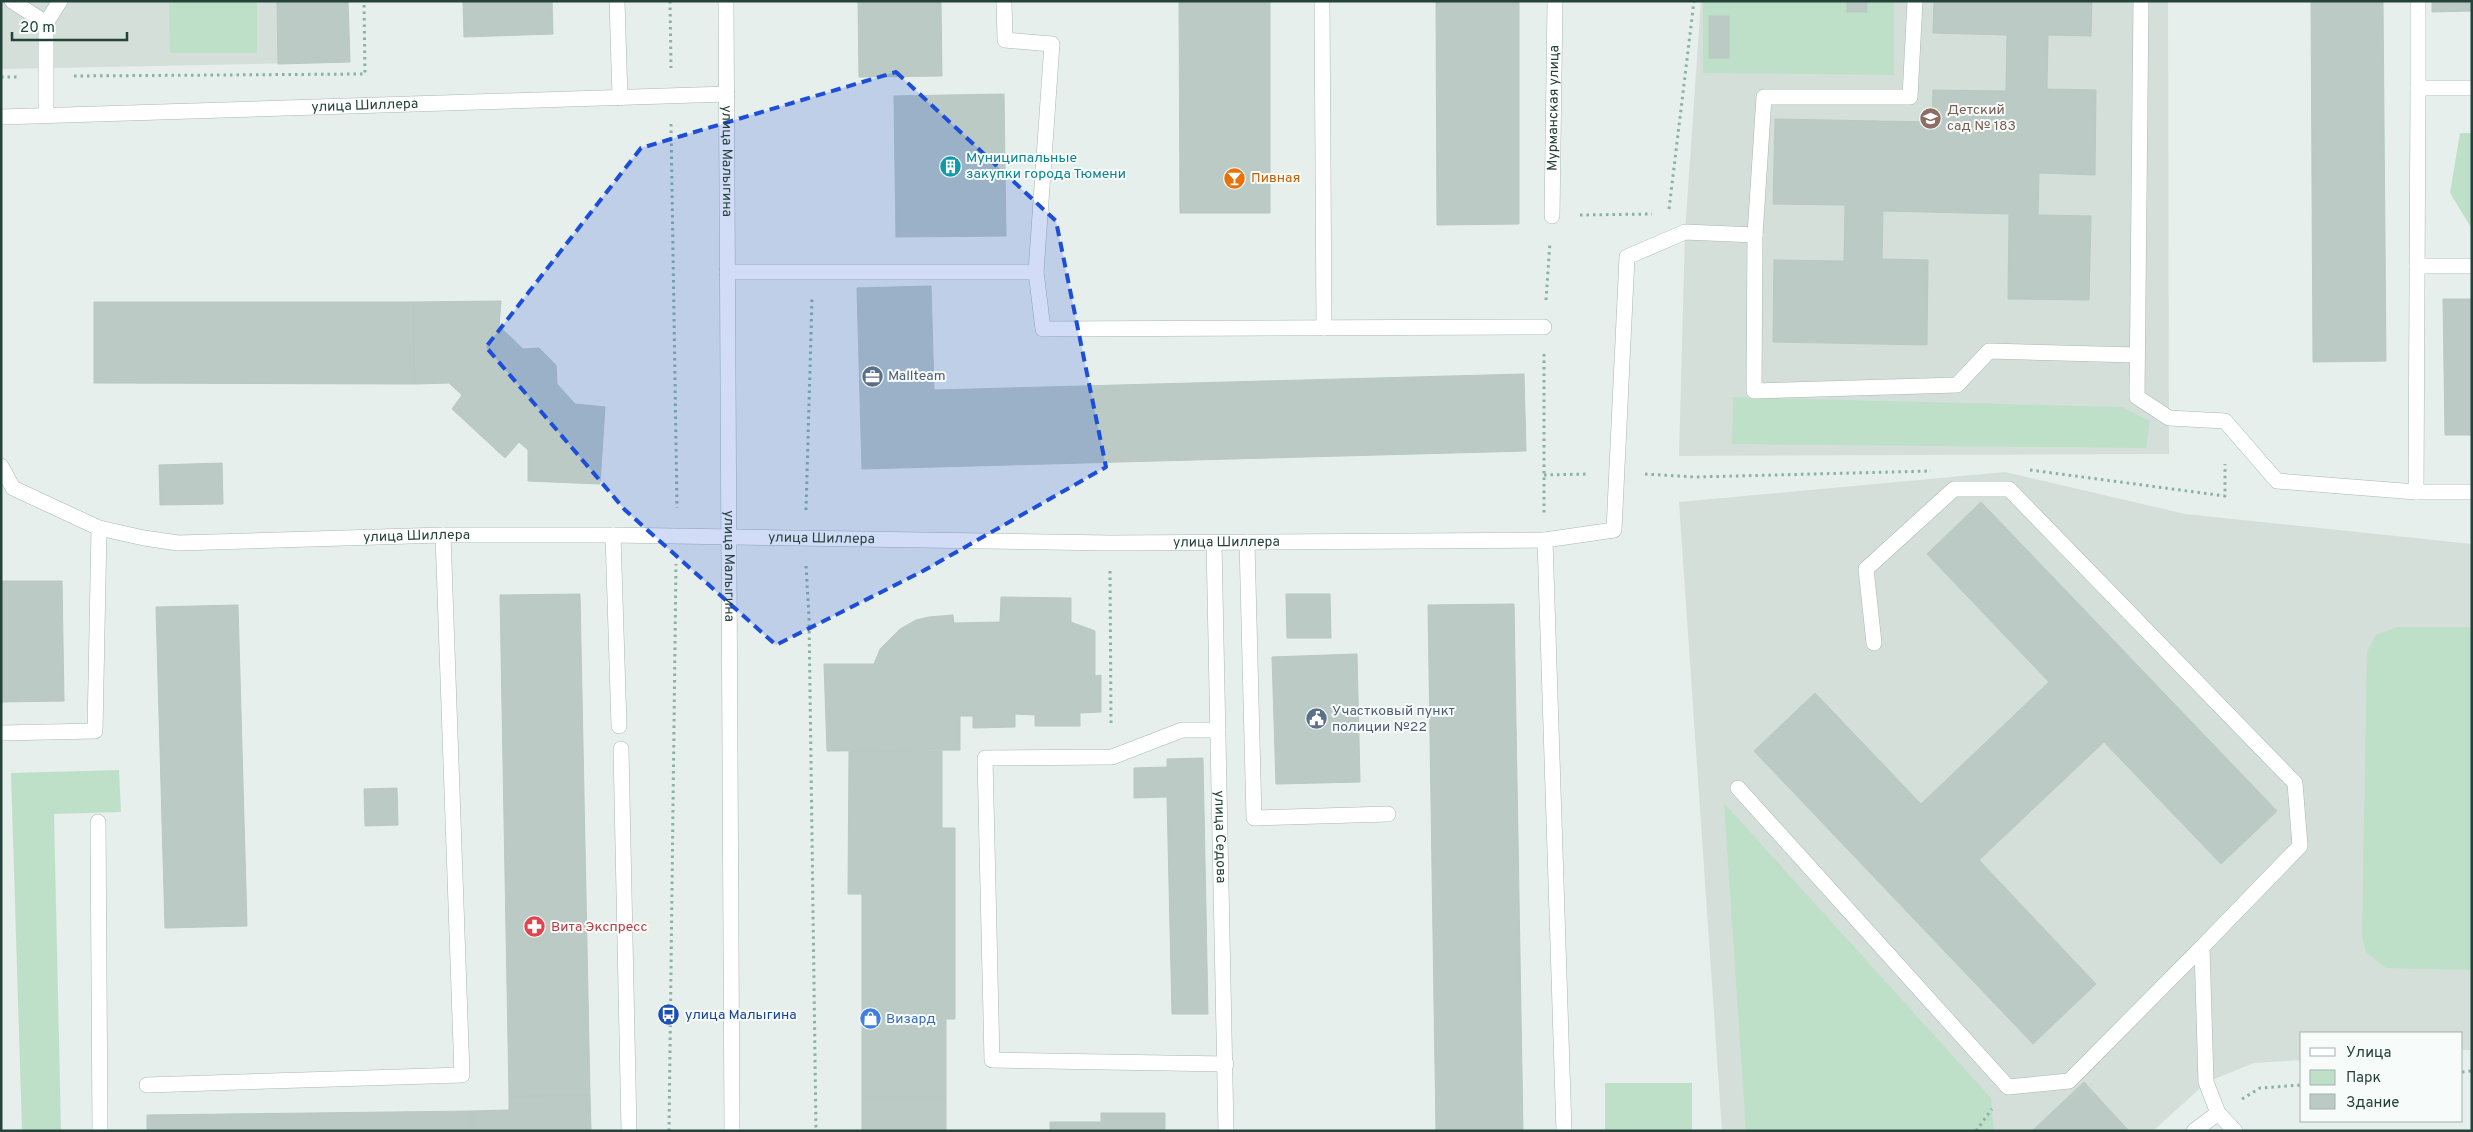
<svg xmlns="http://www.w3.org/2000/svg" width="2473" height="1132" viewBox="0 0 2473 1132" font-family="Overpass,sans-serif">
	<rect width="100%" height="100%" fill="#e6efeb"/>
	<g fill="#d4dfda">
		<path d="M1,1H348L350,62L1,69Z"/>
		<path d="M1701,1H2168L2169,454L1679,456L1685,232Z"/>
		<path d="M2005,472L2185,514L2472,544V1050H2462V1033H2302V1060L2254,1063L2207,1082L2153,1131H1722L1679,502Z"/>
	</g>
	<g fill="#bfe0c8">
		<path d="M169,1H257V53H170Z"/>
		<path d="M1703,1H1894V75L1703,73Z"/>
		<path d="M2460,133H2472V229L2450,193Z"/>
		<path d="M1733,397L2122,407L2150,421L2146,448L1732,444Z"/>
		<path d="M2397,627H2472V970L2386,968L2366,952L2362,937L2367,652L2376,635Z"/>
		<path d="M119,770L121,812L54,814L61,1131H22L11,773Z"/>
		<path d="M1724,803L1991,1098L1994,1131H1746Z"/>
		<rect x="1605" y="1083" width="87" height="48"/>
	</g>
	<g fill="#bbcac4" stroke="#b8c9c2">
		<path d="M277,1H348L350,62L278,64Z"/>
		<path d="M463,1H552L553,34L464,37Z"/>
		<path d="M858,1H941L942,76L859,77Z"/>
		<path d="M1179,1H1270V213H1180Z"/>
		<path d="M1436,1H1519V224L1437,225Z"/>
		<rect x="1847" y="1" width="20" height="11"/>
		<path d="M1934,1H2092L2091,36L2048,35L2047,89L2096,90L2095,175L2039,173L2038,215L2091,216L2089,300L2008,299L2009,214L1883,211L1882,259L1928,260L1927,345L1773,342L1774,260L1844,261L1845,205L1773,204L1775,119L1932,122L1933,90L2006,91L2007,35L1933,33Z"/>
		<path d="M2311,1H2383L2386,361L2313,362Z"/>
		<path d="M2432,1H2472V11L2432,12Z"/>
		<rect x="1709" y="16" width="20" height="42"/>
		<path d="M1004,94L1006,236L896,237L894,96Z"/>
		<path d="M931,286L934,390L1524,374L1526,451L862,469L857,288Z"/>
		<path d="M2443,299H2472V435H2445Z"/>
		<path d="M501,301L499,326L523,349L539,348L556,365L557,384L575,404L605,407L600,484L528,481V450L519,442L505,458L452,409L462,395L449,383L414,384L413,302Z"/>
		<path d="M94,302H413L414,384L94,383Z"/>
		<path d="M222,463L223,504L160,505L159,465Z"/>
		<path d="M1981,502L2277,811L2221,864L2104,742L1979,860L2096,984L2033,1044L1754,751L1815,693L1921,804L2049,682L1927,554Z"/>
		<path d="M1,581H62L64,701L1,702Z"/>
		<path d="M580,594L590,1095L509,1097L500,595Z"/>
		<path d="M1286,594H1330L1331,638H1287Z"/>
		<path d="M1001,597L1071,598V622L1095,631V676L1101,675V712L1080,713V726H1035V715L1015,714V727L973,728V716H960V750L827,751L824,664H874L880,649L900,629L916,620L929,617L953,615L954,623L1000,622Z"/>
		<path d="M1514,604L1523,1131H1436L1428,605Z"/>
		<path d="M238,605L247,926L165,928L156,607Z"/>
		<path d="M1357,654L1360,782L1276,784L1272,657Z"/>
		<path d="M849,751H942V828H955V1019H946V1098H862V894H848Z"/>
		<path d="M1203,758L1208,1014H1172L1167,797L1134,798V768L1167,767V759Z"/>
		<path d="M397,788L398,825L365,826L364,789Z"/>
		<path d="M2084,1082L2129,1131H2032Z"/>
		<path d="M590,1095L591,1131H472V1111L509,1110V1097Z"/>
		<path d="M862,1098H946V1131H851H862Z"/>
		<path d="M472,1111V1131H147V1115Z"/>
		<path d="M1101,1113H1165V1131H1050V1122H1101Z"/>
	</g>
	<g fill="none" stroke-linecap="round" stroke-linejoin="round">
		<defs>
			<g id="service">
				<path d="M12,1L46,23"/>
				<path d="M617,1L620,98"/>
				<path d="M1004,1L1005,40L1052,44L1036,272L1043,329L1544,327"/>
				<path d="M1322,1L1324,328"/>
				<path d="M1915,1L1910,97H1764L1755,235L1754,391L1957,385L1989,351L2136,355"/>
				<path d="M2141,1L2137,397L2169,418L2225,421L2277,481L2416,492"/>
				<path d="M2418,1V88H2472"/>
				<path d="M2418,88L2416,492H2472"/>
				<path d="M46,115V23L60,1"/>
				<path d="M2417,266H2472"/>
				<path d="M727,272H1036"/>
				<path d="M613,535L619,726"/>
				<path d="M1247,542L1254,818L1388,814"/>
				<path d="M1874,643L1866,569L1954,489H2009L2295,783L2300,846L2202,947L2206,1082L2218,1113L2194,1131"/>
				<path d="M1218,730H1182L1112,757L985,758L992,1060L1226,1064"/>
				<path d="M1,733L95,731L99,528"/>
				<path d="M621,749L629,1131"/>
				<path d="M1738,788L2008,1087L2069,1081L2202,947"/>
				<path d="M98,822L100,1131"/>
				<path d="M147,1085L462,1075L443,535"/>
				<path d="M2218,1113L2235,1131"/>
				<path d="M1564,1131L1545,540L1614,530L1627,257L1685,232L1755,235"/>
			</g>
			<g id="minor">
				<path id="s1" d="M1,117L727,94"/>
				<path id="s2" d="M1552,216L1555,1"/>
				<path id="s3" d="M1,466L13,488L99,528L144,538L178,543L443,535H613L1110,543L1545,540"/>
				<path id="s4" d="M1214,543L1226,1131"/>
			</g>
			<g id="tertiary">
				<path id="s5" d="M726,1L732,1131"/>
			</g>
		</defs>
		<use href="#service" stroke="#a8b8b2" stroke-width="16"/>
		<use href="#minor" stroke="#a8b8b2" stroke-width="16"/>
		<use href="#tertiary" stroke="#a8b8b2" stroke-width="16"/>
		<g stroke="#86b3a5" stroke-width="3" stroke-dasharray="2.5 4" stroke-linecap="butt">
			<path d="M670,1L671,68"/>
			<path d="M74,76L365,74L364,1"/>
			<path d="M1,77H18"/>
			<path d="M671,124L677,508"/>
			<path d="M1669,209L1694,1"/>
			<path d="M1580,215L1652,214"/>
			<path d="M1546,300L1550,242"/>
			<path d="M1544,354V513"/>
			<path d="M2030,470L2225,496V464"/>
			<path d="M1645,474L1695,477L1931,471"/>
			<path d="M1544,475L1589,474"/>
			<path d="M806,510L812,299"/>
			<path d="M806,566L809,617L816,1131"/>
			<path d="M1110,571L1111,727"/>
			<path d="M2462,1072L2472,1071"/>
			<path d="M2242,1099L2260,1088L2302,1085"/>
			<path d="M669,1131L676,564"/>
			<path d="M1976,1131L1992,1109"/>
		</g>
		<use href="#service" stroke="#fff" stroke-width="15"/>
		<use href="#minor" stroke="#fff" stroke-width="15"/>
		<use href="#tertiary" stroke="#fff" stroke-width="15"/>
	</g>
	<path fill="#1d4ed8" fill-opacity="0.2" stroke="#1d4ed8" stroke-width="4" stroke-dasharray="10 6" stroke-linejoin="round" d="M896,72L1056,221L1106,467L923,571L776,645L625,510L486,347L641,148Z"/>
	<defs>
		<symbol id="school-disc" viewBox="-11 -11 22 22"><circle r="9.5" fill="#8d6e63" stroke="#f7fbf9"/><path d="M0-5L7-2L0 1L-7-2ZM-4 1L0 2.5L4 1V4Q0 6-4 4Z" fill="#fff"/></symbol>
		<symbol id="building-disc" viewBox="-11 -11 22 22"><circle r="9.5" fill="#0f9aa8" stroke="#f7fbf9"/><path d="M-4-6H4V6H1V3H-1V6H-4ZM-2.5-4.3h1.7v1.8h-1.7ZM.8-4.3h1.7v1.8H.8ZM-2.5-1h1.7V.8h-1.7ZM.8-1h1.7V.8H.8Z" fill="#fff"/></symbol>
		<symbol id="bar-disc" viewBox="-11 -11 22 22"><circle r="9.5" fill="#e8710a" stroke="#f7fbf9"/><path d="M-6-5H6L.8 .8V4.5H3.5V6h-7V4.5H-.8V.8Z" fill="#fff"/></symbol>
		<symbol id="office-disc" viewBox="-11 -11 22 22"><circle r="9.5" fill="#5c6f8a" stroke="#f7fbf9"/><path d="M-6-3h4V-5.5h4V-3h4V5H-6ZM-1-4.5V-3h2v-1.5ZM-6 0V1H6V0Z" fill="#fff"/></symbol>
		<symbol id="civic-disc" viewBox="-11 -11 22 22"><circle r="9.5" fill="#5c6f8a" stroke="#f7fbf9"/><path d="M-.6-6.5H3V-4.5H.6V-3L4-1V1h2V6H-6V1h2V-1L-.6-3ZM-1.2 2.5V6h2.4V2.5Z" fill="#fff"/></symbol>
		<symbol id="pharmacy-disc" viewBox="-11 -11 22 22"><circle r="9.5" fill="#e0444e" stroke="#f7fbf9"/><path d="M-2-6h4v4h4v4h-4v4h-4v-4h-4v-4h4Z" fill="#fff"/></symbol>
		<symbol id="bus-disc" viewBox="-11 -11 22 22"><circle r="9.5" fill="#1a4fb4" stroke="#f7fbf9"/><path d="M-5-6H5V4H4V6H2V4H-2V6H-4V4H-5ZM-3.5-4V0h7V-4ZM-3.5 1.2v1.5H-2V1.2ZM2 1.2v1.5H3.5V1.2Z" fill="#fff"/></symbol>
		<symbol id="shop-disc" viewBox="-11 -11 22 22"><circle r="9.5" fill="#3f7fe0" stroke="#f7fbf9"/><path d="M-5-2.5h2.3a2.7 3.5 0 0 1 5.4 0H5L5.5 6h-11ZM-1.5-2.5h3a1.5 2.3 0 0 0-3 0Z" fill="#fff"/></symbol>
	</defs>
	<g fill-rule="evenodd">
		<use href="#school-disc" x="1918" y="106" width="25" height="25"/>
		<use href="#building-disc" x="938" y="154" width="25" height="25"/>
		<use href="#bar-disc" x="1222" y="166" width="25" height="25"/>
		<use href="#office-disc" x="860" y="364" width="25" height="25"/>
		<use href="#civic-disc" x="1304" y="706" width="25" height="25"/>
		<use href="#pharmacy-disc" x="522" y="914" width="25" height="25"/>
		<use href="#bus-disc" x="656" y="1002" width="25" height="25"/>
		<use href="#shop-disc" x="858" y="1006" width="25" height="25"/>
	</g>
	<g text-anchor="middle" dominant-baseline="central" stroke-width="4" stroke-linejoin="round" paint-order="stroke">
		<g font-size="14" fill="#24423a" stroke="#f7fbf9">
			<text stroke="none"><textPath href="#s1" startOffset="364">улица Шиллера</textPath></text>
			<text stroke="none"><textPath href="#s2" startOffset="108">Мурманская улица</textPath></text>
			<text stroke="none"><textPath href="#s5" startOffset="160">улица Малыгина</textPath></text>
			<text stroke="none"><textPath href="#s3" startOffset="439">улица Шиллера</textPath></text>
			<text stroke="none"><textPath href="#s3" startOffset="844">улица Шиллера</textPath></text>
			<text stroke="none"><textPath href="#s3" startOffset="1249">улица Шиллера</textPath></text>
			<text stroke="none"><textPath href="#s5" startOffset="565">улица Малыгина</textPath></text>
			<text stroke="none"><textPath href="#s4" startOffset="294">улица Седова</textPath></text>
		</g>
		<g font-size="14" fill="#785e54" stroke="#f7fbf9" text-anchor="start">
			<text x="1947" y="110">Детский<tspan x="1947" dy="16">сад № 183</tspan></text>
		</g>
		<g font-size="14" fill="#0d838f" stroke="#f7fbf9" text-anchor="start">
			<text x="966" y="158">Муниципальные<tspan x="966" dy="16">закупки города Тюмени</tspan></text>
		</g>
		<g font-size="14" fill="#c56008" stroke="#f7fbf9" text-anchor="start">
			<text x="1251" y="178">Пивная</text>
		</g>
		<g font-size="14" fill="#4e5e75" stroke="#f7fbf9" text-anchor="start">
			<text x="888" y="376">Mallteam</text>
			<text x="1332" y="711">Участковый пункт<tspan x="1332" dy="16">полиции №22</tspan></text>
		</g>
		<g font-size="14" fill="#be3a42" stroke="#f7fbf9" text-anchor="start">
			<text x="551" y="927">Вита Экспресс</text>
		</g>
		<g font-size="14" fill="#164399" stroke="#f7fbf9" text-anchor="start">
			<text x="685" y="1015">улица Малыгина</text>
		</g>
		<g font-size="14" fill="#366cbe" stroke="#f7fbf9" text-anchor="start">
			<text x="886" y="1019">Визард</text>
		</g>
	</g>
	<rect width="2473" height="1132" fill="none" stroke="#24423a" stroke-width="5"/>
	<rect x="2300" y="1032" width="162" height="90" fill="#f7fbf9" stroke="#a3b1ad"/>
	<rect x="2310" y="1048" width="25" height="8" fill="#ffffff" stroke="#a3b1ad"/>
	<text x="2346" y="1057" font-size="15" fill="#24423a">Улица</text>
	<rect x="2310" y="1070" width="25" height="15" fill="#bfe0c8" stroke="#a3b1ad"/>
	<text x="2346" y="1082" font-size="15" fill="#24423a">Парк</text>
	<rect x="2310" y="1094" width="25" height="15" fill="#bbcac4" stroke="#a3b1ad"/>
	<text x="2346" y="1107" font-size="15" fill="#24423a">Здание</text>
	<path d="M12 32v8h115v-8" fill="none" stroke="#24423a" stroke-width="2.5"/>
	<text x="20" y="32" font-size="15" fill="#24423a" stroke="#f7fbf9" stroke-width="4" paint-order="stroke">20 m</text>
</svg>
